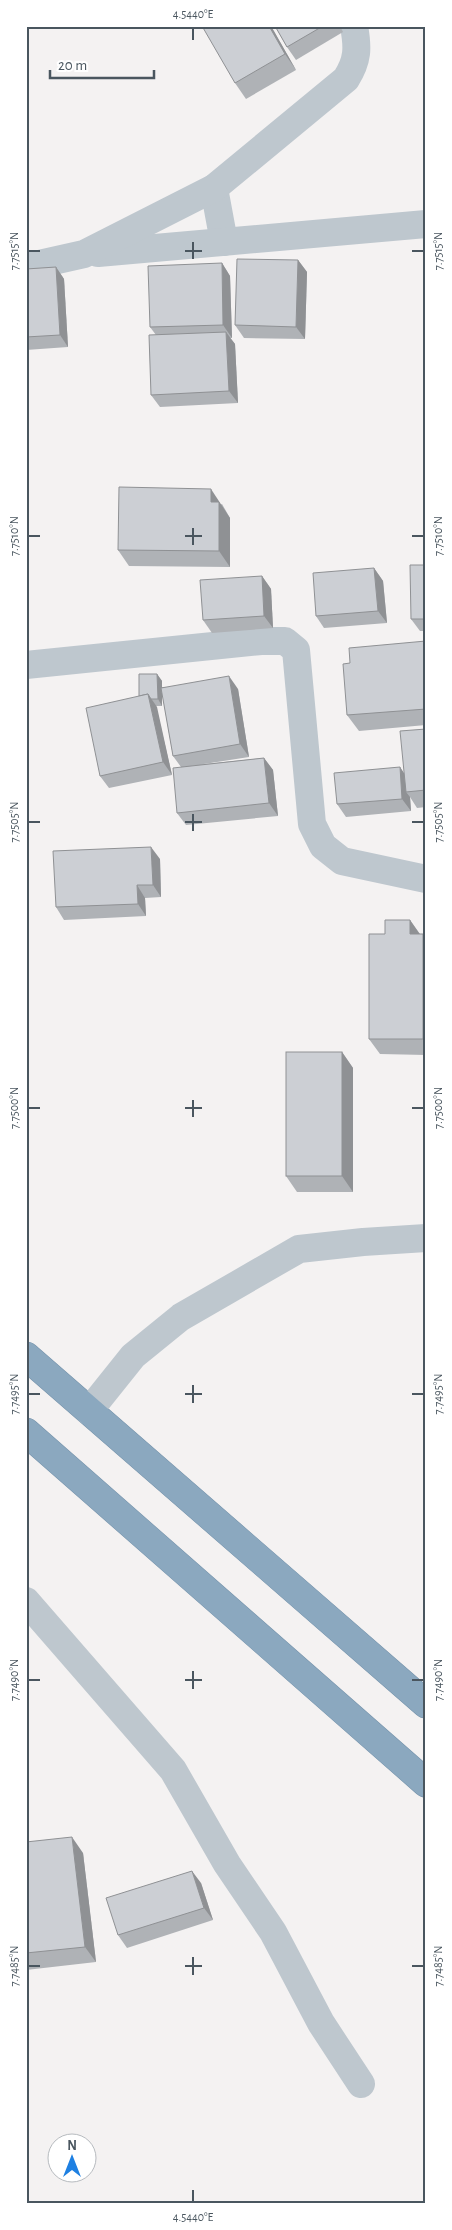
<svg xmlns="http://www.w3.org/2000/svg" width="452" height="2230" viewBox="0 0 452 2230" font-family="'Alegreya Sans',sans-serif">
	<rect width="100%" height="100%" fill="#f4f2f2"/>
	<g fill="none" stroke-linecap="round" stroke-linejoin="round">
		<defs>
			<g id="highway">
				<path d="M26,1356L426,1704"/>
				<path d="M26,1432L426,1783"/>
			</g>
		</defs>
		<use href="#highway" stroke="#7693ab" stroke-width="29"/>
		<g stroke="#bec7ce" stroke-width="28">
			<path d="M214,188L224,242"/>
			<path d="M98,253L426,224"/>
			<path d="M26,267L84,254L214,188L346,79C358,60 358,48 354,26"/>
			<path d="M26,665L261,641H285L296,650L312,824L323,846L342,861L426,879"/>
			<path d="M89,1411L133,1356L181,1317L299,1249L363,1242L426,1238"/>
			<path d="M26,1601L173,1770L227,1864L273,1932L321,2023L361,2084"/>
		</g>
		<use href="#highway" stroke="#8ba8bf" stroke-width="28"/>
	</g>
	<g fill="#afb2b6">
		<path d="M271,26L296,70L246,99L235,83Z"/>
		<path d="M275,26H340L343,32L296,60L287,47Z"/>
		<path d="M298,260L307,272L305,339L244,338L235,325Z"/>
		<path d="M222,263L230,276L232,338H230L235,344L238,403L160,407L151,395L156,335L150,327Z"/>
		<path d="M56,267L64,279L68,347L26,350V269Z"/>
		<path d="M222,504L230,518V567L129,566L118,550Z"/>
		<path d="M426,565V631H420L411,619Z"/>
		<path d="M374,568L383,581L387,623L324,628L316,616Z"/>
		<path d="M262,576L271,589L273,628L212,633L203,620Z"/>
		<path d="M426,641V725L359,731L347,715L350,663Z"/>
		<path d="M157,674L162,681V687L238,689L249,757L204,764L264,758L273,770L278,816L186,825L177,813L181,767L173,756L162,693V706H156L172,775L109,788L100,776L139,696Z"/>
		<path d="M426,729V807L417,808L410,797L411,811L346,817L337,804L400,767L404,774Z"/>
		<path d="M160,859L161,897L145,898L146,916L64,920L56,907Z"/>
		<path d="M410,920L420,934L426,937V1055L380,1054L369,1039L385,934Z"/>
		<path d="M342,1052L353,1068V1192H297L286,1176Z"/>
		<path d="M26,1842L83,1853L96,1962L26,1970Z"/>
		<path d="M201,1883L213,1920L127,1948L118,1935Z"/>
	</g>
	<g fill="#8f9194">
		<path d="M269,26H271L296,70L285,54Z"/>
		<path d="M298,260L307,272L305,339L296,327Z"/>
		<path d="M222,263L230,276L232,338L223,325Z"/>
		<path d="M56,267L64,279L68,347L60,335Z"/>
		<path d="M226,332L235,344L238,403L229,391Z"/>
		<path d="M211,489L230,518V567L219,551L211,502Z"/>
		<path d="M374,568L383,581L387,623L378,611Z"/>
		<path d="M262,576L271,589L273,628L264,616Z"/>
		<path d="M157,674L162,681V706L158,699Z"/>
		<path d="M229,676L238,689L249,757L240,744Z"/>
		<path d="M148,694L157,707L172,775L163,762Z"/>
		<path d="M264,758L273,770L278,816L269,803Z"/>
		<path d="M400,767L408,779L406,792L410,797L411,811L402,799Z"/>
		<path d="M151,847L160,859L161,897L153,885Z"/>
		<path d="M137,885L145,898L146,916L138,904Z"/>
		<path d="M410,920L421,936L410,934Z"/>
		<path d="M423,934L426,937V1043L423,1039Z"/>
		<path d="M342,1052L353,1068V1192L342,1176Z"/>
		<path d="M72,1837L83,1853L96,1962L85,1947Z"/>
		<path d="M192,1871L201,1883L213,1920L204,1908Z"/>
	</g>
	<g fill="#cccfd4" stroke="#8f9194">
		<path d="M202,26H269L285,54L235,83Z"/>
		<path d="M275,26H323L287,47Z"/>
		<path d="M237,259L298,260L296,327L235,325Z"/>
		<path d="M222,263L223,325L150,327L148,266Z"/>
		<path d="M56,267L60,335L26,337V269Z"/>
		<path d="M226,332L229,391L151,395L149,335Z"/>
		<path d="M119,487L211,489V502H219V551L118,550Z"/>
		<path d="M410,565H426V619H411Z"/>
		<path d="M374,568L378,611L316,616L313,573Z"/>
		<path d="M262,576L264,616L203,620L200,580Z"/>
		<path d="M426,641V709L347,715L343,664L350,663L349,648Z"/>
		<path d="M139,674H157L158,699H151L148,694L139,696Z"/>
		<path d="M229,676L240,744L173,756L161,688Z"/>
		<path d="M148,694L163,762L100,776L86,708Z"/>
		<path d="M426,729V790L406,792L400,731Z"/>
		<path d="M264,758L269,803L177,813L173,768Z"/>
		<path d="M400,767L402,799L337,804L334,773Z"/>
		<path d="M151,847L153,885H137L138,904L56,907L53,851Z"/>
		<path d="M385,920H410V934H423V1039H369V934H385Z"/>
		<rect x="286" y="1052" width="56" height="124"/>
		<path d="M72,1837L85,1947L26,1953V1842Z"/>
		<path d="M192,1871L204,1908L118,1935L106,1898Z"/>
	</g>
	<path fill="none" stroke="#4a565f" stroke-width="2" d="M193,28V40M193,242V259M28,251H40M185,251H202M412,251H424M193,528V545M28,536H40M185,536H202M412,536H424M193,814V831M28,822H40M185,822H202M412,822H424M193,1100V1117M28,1108H40M185,1108H202M412,1108H424M193,1385V1403M28,1394H40M185,1394H202M412,1394H424M193,1671V1689M28,1680H40M185,1680H202M412,1680H424M193,1957V1975M28,1966H40M185,1966H202M412,1966H424M193,2190V2202"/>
	<rect width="452" height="2230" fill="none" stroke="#ffffff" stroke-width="55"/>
	<g transform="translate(72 2158)"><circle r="24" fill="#ffffff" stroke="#b7bbbf"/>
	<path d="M0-4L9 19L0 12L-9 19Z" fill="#1e80e2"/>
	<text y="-8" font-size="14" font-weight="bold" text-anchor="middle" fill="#4a565f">N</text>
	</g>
	<path d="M50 70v8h104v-8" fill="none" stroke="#4a565f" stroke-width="2.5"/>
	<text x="58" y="70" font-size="15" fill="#4a565f" stroke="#ffffff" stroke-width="4" paint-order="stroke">20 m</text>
	<rect x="28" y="28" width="396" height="2174" fill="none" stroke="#4a565f" stroke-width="2"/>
	<g font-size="12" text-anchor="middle" fill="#4a565f">
		<text x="193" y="18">4.5440°E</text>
		<text transform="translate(14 251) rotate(-90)" y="4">7.7515°N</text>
		<text transform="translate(438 251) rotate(-90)" y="4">7.7515°N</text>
		<text transform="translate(14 536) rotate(-90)" y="4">7.7510°N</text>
		<text transform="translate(438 536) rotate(-90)" y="4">7.7510°N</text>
		<text transform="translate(14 822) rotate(-90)" y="4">7.7505°N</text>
		<text transform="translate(438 822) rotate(-90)" y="4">7.7505°N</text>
		<text transform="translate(14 1108) rotate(-90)" y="4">7.7500°N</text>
		<text transform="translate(438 1108) rotate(-90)" y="4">7.7500°N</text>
		<text transform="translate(14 1394) rotate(-90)" y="4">7.7495°N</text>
		<text transform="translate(438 1394) rotate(-90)" y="4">7.7495°N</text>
		<text transform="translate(14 1680) rotate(-90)" y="4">7.7490°N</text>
		<text transform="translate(438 1680) rotate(-90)" y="4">7.7490°N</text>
		<text transform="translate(14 1966) rotate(-90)" y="4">7.7485°N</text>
		<text transform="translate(438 1966) rotate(-90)" y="4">7.7485°N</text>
		<text x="193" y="2221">4.5440°E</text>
	</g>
</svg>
